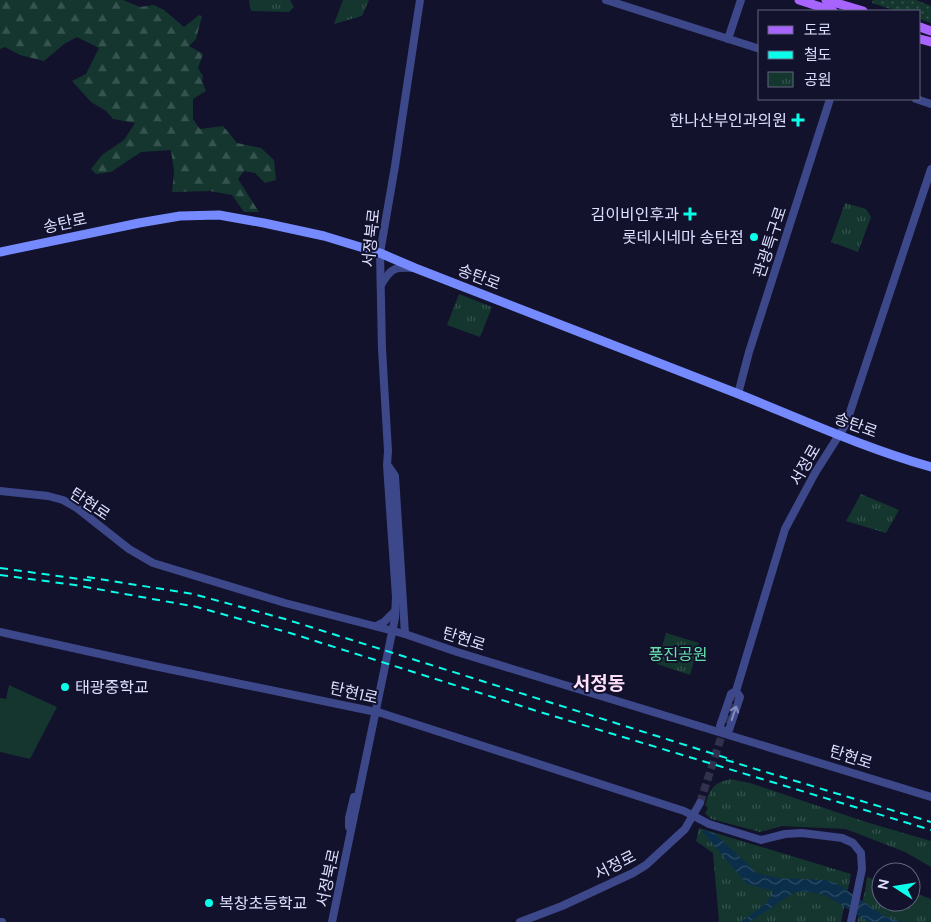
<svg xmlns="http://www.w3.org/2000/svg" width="931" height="922" viewBox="0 0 931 922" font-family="'DM Sans','Noto Sans KR',sans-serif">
	<defs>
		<pattern id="grass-dots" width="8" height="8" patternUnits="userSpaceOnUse" patternTransform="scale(1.25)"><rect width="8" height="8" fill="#14362f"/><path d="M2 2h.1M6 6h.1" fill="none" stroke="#36534e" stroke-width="1.8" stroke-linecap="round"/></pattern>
		<pattern id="forest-firs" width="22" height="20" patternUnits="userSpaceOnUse" patternTransform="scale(1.25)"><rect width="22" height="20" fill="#14362f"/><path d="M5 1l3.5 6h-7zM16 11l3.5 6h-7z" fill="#36534e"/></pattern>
		<pattern id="park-tufts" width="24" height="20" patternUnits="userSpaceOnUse" patternTransform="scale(1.25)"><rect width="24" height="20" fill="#14362f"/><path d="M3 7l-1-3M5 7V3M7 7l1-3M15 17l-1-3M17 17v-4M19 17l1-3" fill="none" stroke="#36534e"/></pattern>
		<pattern id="water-waves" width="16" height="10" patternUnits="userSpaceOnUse" patternTransform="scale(1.25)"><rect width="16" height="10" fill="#0b2e4b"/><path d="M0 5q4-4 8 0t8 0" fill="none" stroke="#2e4c66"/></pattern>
	</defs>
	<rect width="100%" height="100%" fill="#12122c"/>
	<path fill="url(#grass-dots)" d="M873,0H916L931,6V23L920,19V11H897L872,3Z"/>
	<path fill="url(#forest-firs)" d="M0,0H123L140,7L154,5L164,10L184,27L199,15L202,16L196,39L189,46L203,54L198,68L203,76L202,81L206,91L193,99V119L200,129L223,126L237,143L261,148L274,160L276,180L265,183L255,173L244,171L238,179L259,212H244L232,195L210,191L172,192L174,172L171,150L141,152L111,172L96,174L91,169L102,155L124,140L135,123L113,119L106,111L91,102L72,81L86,74L99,48L77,37L64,44L44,61L20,55L5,47L0,49Z"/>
	<g fill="url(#park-tufts)">
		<path d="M249,0H290L294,7L289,12L251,11Z"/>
		<path d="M343,0H369L362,16L334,24Z"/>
		<path d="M845,203L866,209L871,217L858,252L831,242Z"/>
		<path d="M459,294L492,307L480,337L447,325Z"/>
		<path d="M861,494L899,510L886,533L846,521Z"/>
		<path d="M666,633L699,643L690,675L657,664Z"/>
		<path d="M730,779L750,783L866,822L931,841V867L905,852L846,829L782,826L760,832L711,819L705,813L708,808L705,805C711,788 712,784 730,779Z"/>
		<path d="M699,828L851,874L841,922H717L719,921L713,853L696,841Z"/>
		<path d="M867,877L881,882V902H911V892L931,899V922H857L865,891Z"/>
	</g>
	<path fill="#14362f" d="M9,685L57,707L30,759L0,752V698L6,699Z"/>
	<path fill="url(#water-waves)" d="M701,830L714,833L757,873L776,878L826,880L838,884L884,916L898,921L913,922H869L825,895L803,891L795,892L749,922H740C751,914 770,905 773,891L747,884Z"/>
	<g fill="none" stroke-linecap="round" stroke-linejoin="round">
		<path stroke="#30314c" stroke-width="8" stroke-dasharray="8 4" stroke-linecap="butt" d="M700,803L736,691"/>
		<g stroke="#3d488a" stroke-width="8">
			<path d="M606,0L760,49"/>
			<path d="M728,39L741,0"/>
			<path d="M916,99L931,104"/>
			<path d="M381,285C391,268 394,267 413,268"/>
			<path d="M738,394L749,352L830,99"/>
			<path d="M389,467L395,476L405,634"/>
			<path d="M0,491L48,496L63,500L77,508L129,549L153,563L285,603L405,634L457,652L931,797"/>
			<path d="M376,626L384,622L393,613"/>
			<path d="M0,632L154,666L381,713L684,811L709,824L761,840L785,834L802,833L842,838L853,843L861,853L862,869L851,922"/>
			<path d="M736,691L740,697L729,730L723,732L720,726L731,694L736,691L785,529L815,473L846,424L931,169"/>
			<path d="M349,827V818L354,797"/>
			<path d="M0,922H2"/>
			<path d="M332,922L395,618L396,597L387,465L388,451L382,349L380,253L395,166L420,0"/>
			<path d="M520,922L562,906L633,873L646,865L685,829L700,803"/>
		</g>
		<path stroke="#748afe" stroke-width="9" d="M0,252L139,223L180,216L219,215L264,223L324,236L380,253L415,268C522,310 629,351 736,393C801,419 864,448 931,467"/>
		<g stroke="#a864fe" stroke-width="9">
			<path d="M799,0L833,11"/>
			<path d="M826,0L863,11"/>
			<path d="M920,27L931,31"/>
			<path d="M920,39L931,42"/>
		</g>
		<g stroke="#0afee9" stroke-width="2" stroke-dasharray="8 6" stroke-linecap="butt">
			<path d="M0,568L94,581"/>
			<path d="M0,575L75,585L197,607L290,633L540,712L931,830"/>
			<path d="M87,577L193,594L285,619L733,760"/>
			<path d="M726,760L931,822"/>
		</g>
	</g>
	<defs><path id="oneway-shaft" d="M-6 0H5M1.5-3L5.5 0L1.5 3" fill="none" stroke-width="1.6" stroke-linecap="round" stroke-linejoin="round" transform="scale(1.25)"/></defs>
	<use stroke="#858cbf" href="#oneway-shaft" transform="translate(734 713) rotate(-72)"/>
	<g fill="#0afee9" stroke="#12122c" stroke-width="2">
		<path d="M795.5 112.5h5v5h5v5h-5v5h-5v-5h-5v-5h5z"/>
		<path d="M687.5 206.5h5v5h5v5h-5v5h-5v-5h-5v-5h5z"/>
		<circle cx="754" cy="237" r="5"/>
		<circle cx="65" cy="687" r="5"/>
		<circle cx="209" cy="903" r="5"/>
	</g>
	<g text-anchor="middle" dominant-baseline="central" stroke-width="4" stroke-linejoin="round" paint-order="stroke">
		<g font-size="16" fill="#dddfff" stroke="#12122c" text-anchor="end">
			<text x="787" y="120">한나산부인과의원</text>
			<text x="679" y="214">김이비인후과</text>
			<text x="744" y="237">롯데시네마 송탄점</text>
			<text x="75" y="687" text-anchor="start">태광중학교</text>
			<text x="219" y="903" text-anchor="start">복창초등학교</text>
		</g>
		<g font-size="16" fill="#dddfff" stroke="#12122c">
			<text transform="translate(65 223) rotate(-12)">송탄로</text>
			<text transform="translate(371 238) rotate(-84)">서정북로</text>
			<text transform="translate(770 242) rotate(-72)">관광특구로</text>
			<text transform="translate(479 277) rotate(21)">송탄로</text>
			<text transform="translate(856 425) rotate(20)">송탄로</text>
			<text transform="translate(805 465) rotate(-60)">서정로</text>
			<text transform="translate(90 504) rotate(34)">탄현로</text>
			<text transform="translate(464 639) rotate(18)">탄현로</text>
			<text transform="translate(354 693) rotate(13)">탄현1로</text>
			<text transform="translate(851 757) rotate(18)">탄현로</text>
			<text transform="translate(615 865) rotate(-27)">서정로</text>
			<text transform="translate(328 878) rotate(-78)">서정북로</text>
		</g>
		<g font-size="16" fill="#67e1ac" stroke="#12122c">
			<text x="678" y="654">풍진공원</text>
		</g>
		<g font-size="19" font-weight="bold" fill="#ffdff9" stroke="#12122c">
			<text x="599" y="683">서정동</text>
		</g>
	</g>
	<rect x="758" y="10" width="162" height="90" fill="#12122c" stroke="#636480"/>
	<rect x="768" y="26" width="25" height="8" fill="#a864fe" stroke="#636480"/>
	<text x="804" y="35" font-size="15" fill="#dddfff">도로</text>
	<rect x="768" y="51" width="25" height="8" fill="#0afee9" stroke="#636480"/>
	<text x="804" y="60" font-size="15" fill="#dddfff">철도</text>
	<rect x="768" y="72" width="25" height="15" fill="url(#park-tufts)" stroke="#636480"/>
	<text x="804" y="85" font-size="15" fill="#dddfff">공원</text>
	<g transform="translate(896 887) rotate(282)"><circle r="24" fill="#12122c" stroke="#636480"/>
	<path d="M0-4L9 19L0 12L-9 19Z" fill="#0afee9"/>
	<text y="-8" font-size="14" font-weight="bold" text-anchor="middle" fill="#dddfff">N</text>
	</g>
</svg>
